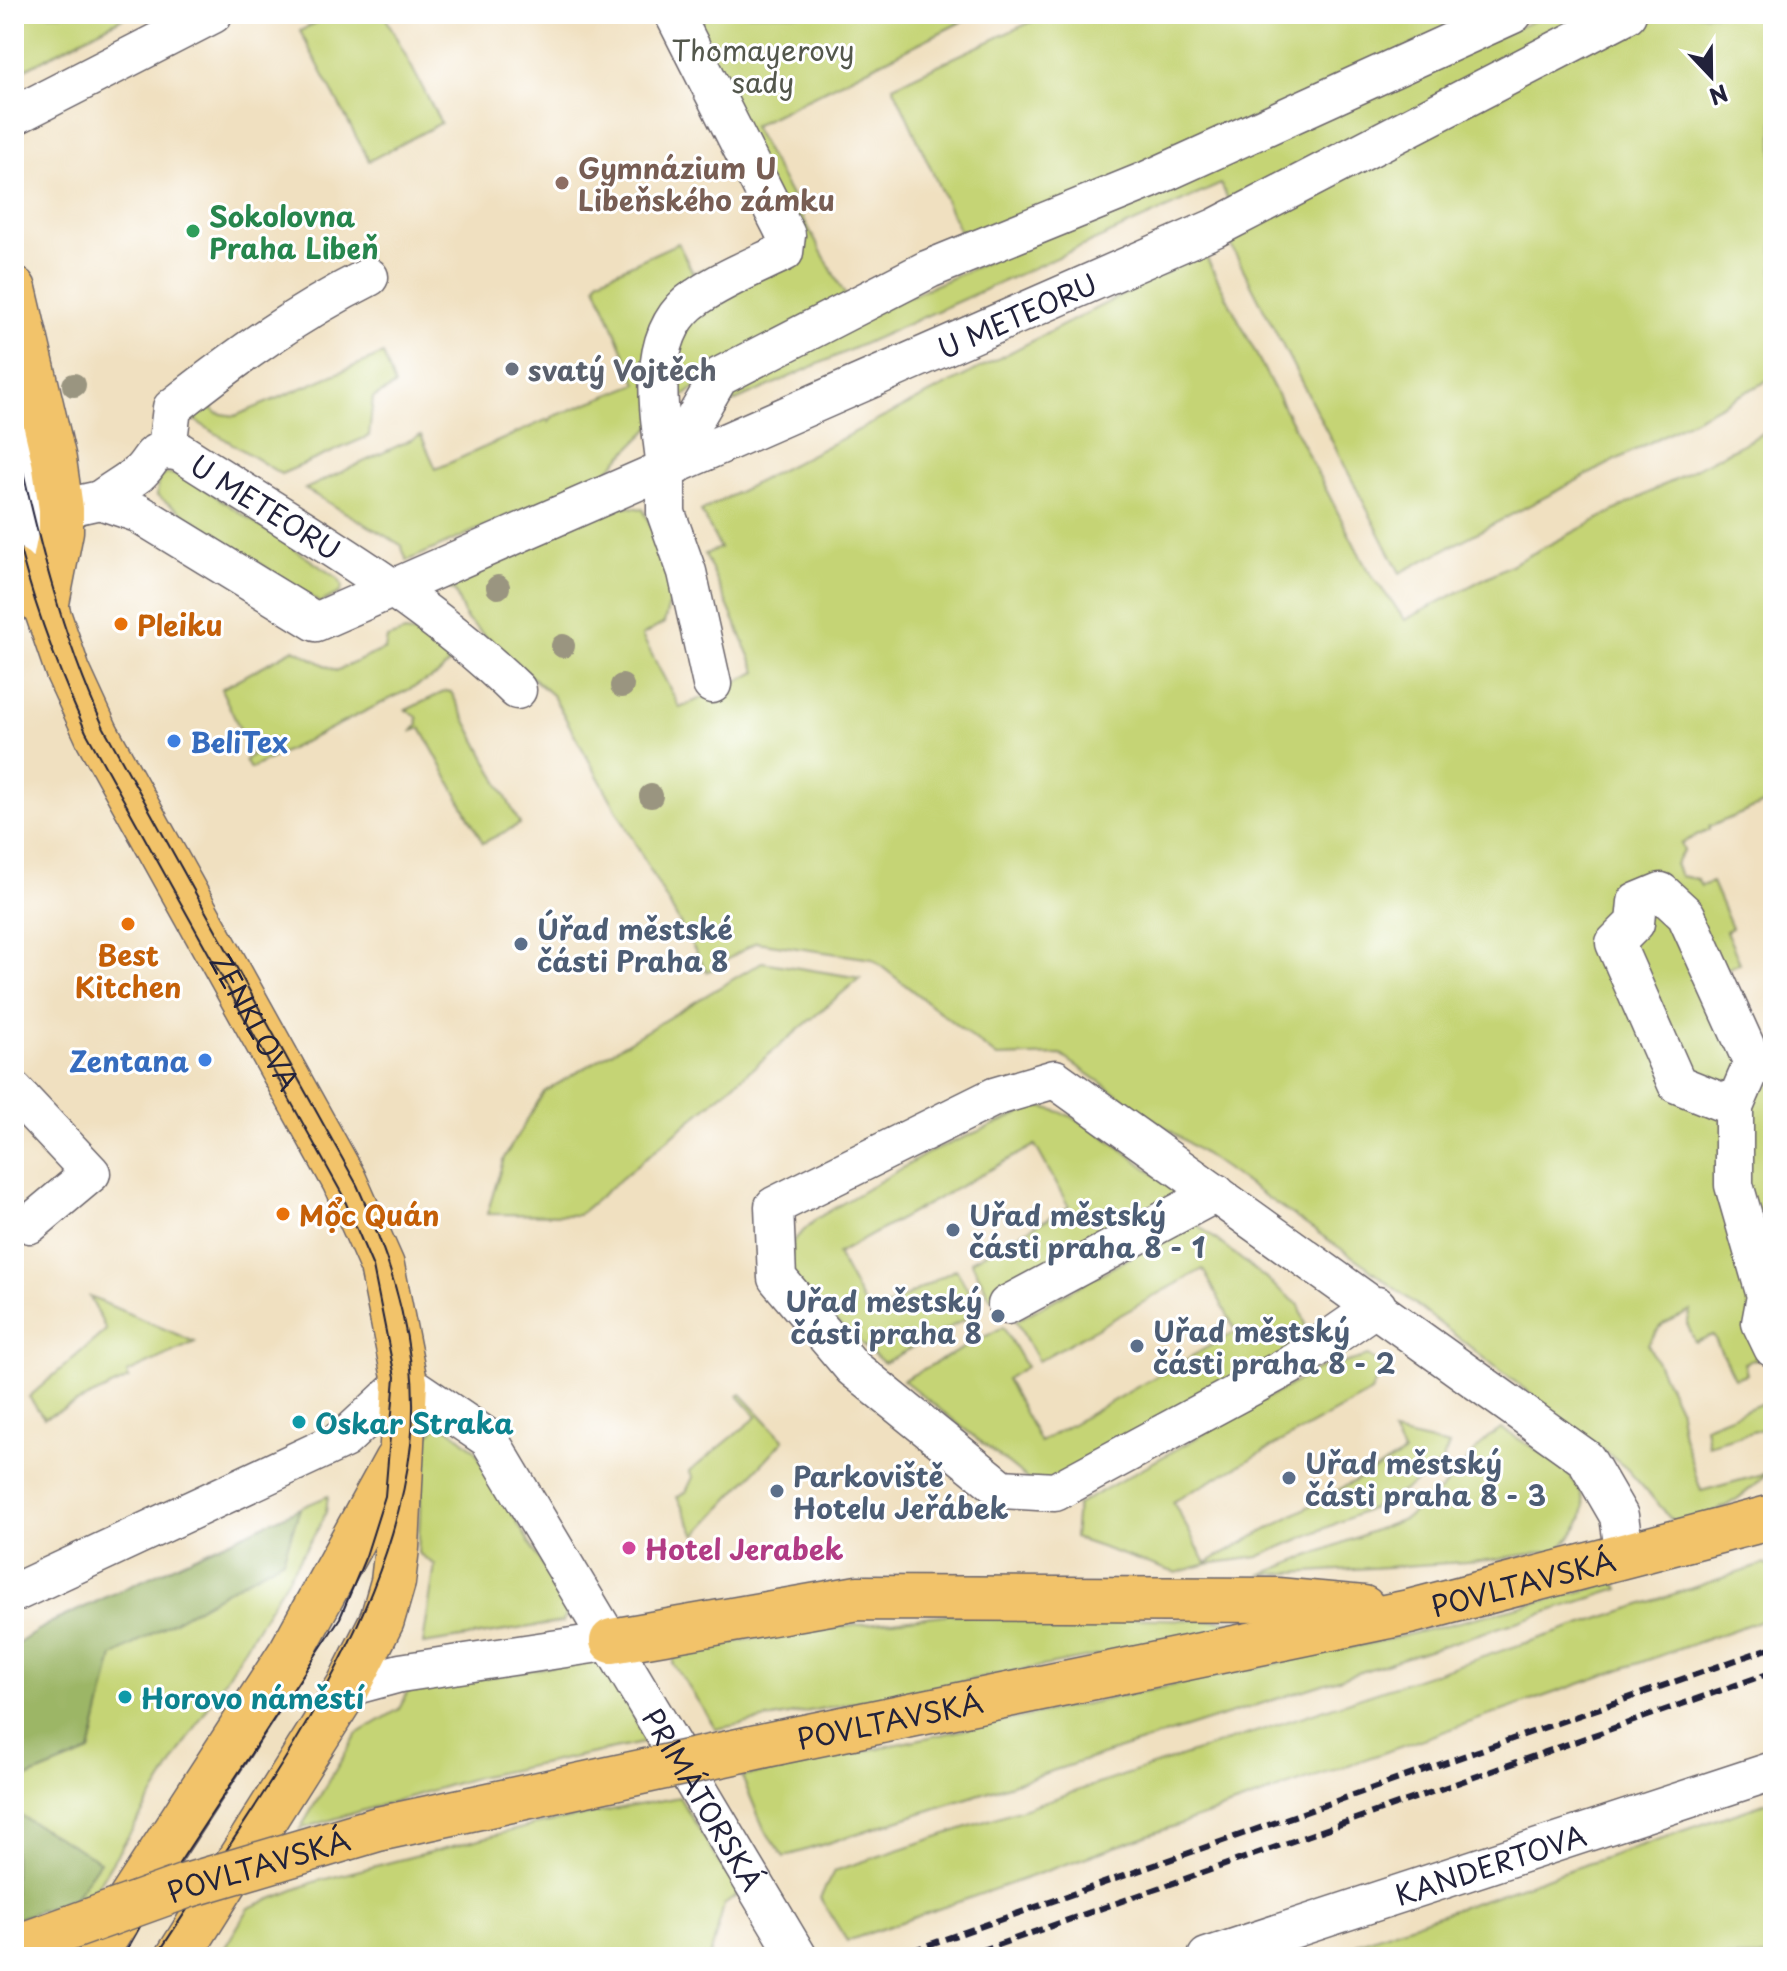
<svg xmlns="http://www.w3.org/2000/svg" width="1787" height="1971" viewBox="0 0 1787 1971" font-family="'Playpen Sans',sans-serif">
	<rect width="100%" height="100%" fill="#fff"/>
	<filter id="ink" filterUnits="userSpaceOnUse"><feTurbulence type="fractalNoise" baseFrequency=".0125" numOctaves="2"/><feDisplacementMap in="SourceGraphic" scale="16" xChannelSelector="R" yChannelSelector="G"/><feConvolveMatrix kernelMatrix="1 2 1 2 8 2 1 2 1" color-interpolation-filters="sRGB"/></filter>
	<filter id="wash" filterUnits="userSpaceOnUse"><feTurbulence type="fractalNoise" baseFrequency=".006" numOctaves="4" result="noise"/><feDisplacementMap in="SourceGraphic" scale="32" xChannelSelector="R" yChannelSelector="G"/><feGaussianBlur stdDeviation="1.8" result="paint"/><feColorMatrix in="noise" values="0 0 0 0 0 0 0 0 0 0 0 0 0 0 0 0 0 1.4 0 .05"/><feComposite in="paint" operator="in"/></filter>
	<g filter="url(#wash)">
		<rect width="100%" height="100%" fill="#f0e0c0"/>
		<g fill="#c5d475" stroke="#747b58" stroke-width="2">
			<path d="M14,14H130L14,75Z"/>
			<path d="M333,14H384L441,123L369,161L300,31Z"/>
			<path d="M681,14H977L753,126L850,304L713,373L674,404L605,473L407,561L401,545L305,489L421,435L436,469L548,419L549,422L552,417L637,384L596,285L599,279L678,243L693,273L778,243Z"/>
			<path d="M1048,14H1479L968,250L893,86Z"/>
			<path d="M1549,14H1613L1232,208L1221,184L711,412L746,376L901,300Z"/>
			<path d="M1643,14H1773V378L1400,573L1224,232Z"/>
			<path d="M1204,253L1367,569L1405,620L1773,428V800L1709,827V830L1681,843L1684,850L1675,864L1680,876L1697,879L1701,886L1712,882L1732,928L1726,931L1740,963L1723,971L1758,1047L1773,1041V1354L1744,1363L1747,1374L1734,1378L1713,1335L1695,1342L1687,1324L1691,1311L1663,1324L1648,1344L1678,1406L1683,1436L1701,1491L1767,1473C1737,1504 1718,1512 1677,1525L1626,1468L1366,1266L1061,1055L997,1057L872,959L756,942L707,972L553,696L466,619L455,592L437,580L615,505L643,509L675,581L664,623L642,636L680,708L757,672L705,554L720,548L701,511Z"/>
			<path d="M383,354L395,386L373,398L369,436L281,474L183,413L209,403L216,413L235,416Z"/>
			<path d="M167,473L187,477L337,578L342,585L341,592L320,603L157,496L158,480Z"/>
			<path d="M405,632L423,635L454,658L438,675L250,769L245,760L252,755L221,689L294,649L336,671L385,649L387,638Z"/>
			<path d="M446,691L451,692L520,824L483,843L421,728L413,731L418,725L417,717L406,710Z"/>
			<path d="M762,962L860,978L578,1215L487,1214L504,1158L544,1092Z"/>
			<path d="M1035,1107C1079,1107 1137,1163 1174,1189L1175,1198L991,1299L971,1261L1069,1207L1035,1145L837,1254L870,1316L956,1269L980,1311L884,1363L806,1296L790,1268L793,1241L816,1219L928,1153Z"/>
			<path d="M1194,1222L1299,1305L1305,1323L1301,1347L1055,1484L1031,1482L903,1380L1003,1327L1026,1367L1006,1379L1040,1442L1236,1331L1203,1269L1038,1361L1016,1321Z"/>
			<path d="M90,1297L195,1342L127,1373L129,1379L44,1418L29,1397L106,1330Z"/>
			<path d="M1368,1356L1383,1366L1371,1392L1173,1502L1206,1563L1404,1454L1393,1433L1449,1446L1441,1464L1426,1477L1379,1505L1258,1557L1207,1564L1176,1573L1074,1538L1077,1505L1326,1365L1330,1367Z"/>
			<path d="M741,1394L784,1440L696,1535L677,1497L686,1492L693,1477L689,1472L757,1417L738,1396Z"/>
			<path d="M1773,1399V1432L1769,1427L1708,1445L1705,1426Z"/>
			<path d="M437,1427L450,1429L474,1449L569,1610L563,1622L423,1644L435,1565L418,1553L423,1448L426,1437Z"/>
			<path d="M1502,1429C1529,1446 1581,1469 1584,1506C1585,1523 1568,1539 1559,1550L1481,1561L1260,1575L1406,1518L1441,1490L1487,1438Z"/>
			<path d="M328,1496L326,1512L319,1527L95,1890L73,1899L99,1861L14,1812V1783L90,1752L112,1656L283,1559L300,1508Z"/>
			<path d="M1765,1564L1773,1571V1616L847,1941L820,1898L834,1871Z"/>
			<path d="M1615,1583L1619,1589L784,1857L764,1829L742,1777L1390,1639Z"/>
			<path d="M952,1614L1243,1621L1256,1625L716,1729L673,1663L677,1652L773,1635Z"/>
			<path d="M592,1660L604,1663L648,1742L477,1777L300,1829L357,1734L399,1709L409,1690Z"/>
			<path d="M679,1797L739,1894L724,1905L710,1957H219L249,1908L314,1882L534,1825Z"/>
			<path d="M1773,1800V1957H1349L1357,1943Z"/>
		</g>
		<g fill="#9cb666" stroke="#5f6c50" stroke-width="2">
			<path d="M300,1508L283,1559L113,1656L90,1752L14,1783V1646L50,1623Z"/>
			<path d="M14,1812L100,1861L73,1899L14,1920Z"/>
		</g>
	</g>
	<g filter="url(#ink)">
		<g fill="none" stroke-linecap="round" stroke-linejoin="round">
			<defs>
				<g id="minor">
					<path d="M14,116L213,14"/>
					<path d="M14,432L38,539"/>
					<path d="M167,449L172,408C235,358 297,313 369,277"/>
					<path d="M666,468C660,414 642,333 697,297C723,279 755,266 784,252L786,235L674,14"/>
					<path id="s1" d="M100,500C112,491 126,483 138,474C155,460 149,445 180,452C295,526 419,594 517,690"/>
					<path id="s2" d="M14,519L100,500L138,513L316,622L1215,228L1627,14"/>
					<path d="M712,684L687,572L666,513V468L719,377L929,269L1148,180L1513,14"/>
					<path d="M14,1091L91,1173L30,1224"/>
					<path d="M1734,1107L1677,1084L1615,943L1635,923L1637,902L1661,892L1686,915L1753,1063L1734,1107V1185L1766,1296L1761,1323L1773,1348"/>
					<path d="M1007,1305L1216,1193"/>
					<path d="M1377,1306L1296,1362L1055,1492L1002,1489L853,1368L777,1278L774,1206L994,1097L1055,1079L1586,1459L1619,1516L1625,1557"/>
					<path id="s3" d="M14,1593L344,1439L405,1382L489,1439L798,1957"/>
					<path d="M348,1687L400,1673L612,1641"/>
					<path id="s4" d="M1207,1957L1773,1771"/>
				</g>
				<g id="major">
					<path d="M14,289L54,460L61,509V531L46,608"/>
					<path id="s5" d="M14,570L46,608L68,672L97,735L344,1180L382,1266L405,1382L397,1547L393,1582L382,1620L348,1687L178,1957"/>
					<path d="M612,1641L858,1598L1277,1600L1363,1608"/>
					<path id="s6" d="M780,1742L1409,1612L1773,1517"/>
					<path d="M93,1957L291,1652L396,1461"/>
				</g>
			</defs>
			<use href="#minor" stroke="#6a646a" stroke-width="41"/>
			<use href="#major" stroke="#6a646a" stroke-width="47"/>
			<use href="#minor" stroke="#fff" stroke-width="38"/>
			<use href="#major" stroke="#f2c36a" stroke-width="44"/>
			<g stroke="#22223b" stroke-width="2">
				<path d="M14,432C37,534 60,632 104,728L357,1185C394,1266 421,1355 411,1444C390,1629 254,1804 156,1957"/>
				<path d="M14,526C31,598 56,665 86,732L342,1194L373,1267L395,1377L385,1496L366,1556L340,1618L155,1900L123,1957"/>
			</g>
			<g stroke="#22223b" stroke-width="6" stroke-dasharray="12 6" stroke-linecap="butt">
				<path d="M894,1957L1773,1647"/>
				<path d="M963,1957L1773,1672"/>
			</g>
			<defs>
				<g id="major-bridge">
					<path id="s7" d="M14,1948L186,1886L378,1829L780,1742"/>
				</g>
			</defs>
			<use href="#major-bridge" stroke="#6a646a" stroke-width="47" stroke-linecap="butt"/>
			<use href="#major-bridge" stroke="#f2c36a" stroke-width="44"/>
		</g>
		<g fill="#9a9580">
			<circle cx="74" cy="385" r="12"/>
			<circle cx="498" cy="587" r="12"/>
			<circle cx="563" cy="646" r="12"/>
			<circle cx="622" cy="686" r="12"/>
			<circle cx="651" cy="796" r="12"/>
		</g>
	</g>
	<circle fill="#8d6e63" stroke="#fff" stroke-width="3" cx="562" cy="183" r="8"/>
	<circle fill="#2e9e5b" stroke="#fff" stroke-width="3" cx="193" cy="231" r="8"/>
	<circle fill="#6b7280" stroke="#fff" stroke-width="3" cx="512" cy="369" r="8"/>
	<g fill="#e8710a" stroke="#fff" stroke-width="3">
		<circle cx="121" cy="624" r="8"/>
		<circle cx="128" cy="924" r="8"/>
		<circle cx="283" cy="1214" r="8"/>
	</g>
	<g fill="#3f7fe0" stroke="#fff" stroke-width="3">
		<circle cx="174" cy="741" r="8"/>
		<circle cx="205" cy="1060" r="8"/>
	</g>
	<g fill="#5c6f8a" stroke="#fff" stroke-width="3">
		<circle cx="521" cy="944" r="8"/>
		<circle cx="953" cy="1230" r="8"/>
		<circle cx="998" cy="1316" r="8"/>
		<circle cx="1137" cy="1346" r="8"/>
		<circle cx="1289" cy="1478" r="8"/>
		<circle cx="777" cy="1491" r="8"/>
	</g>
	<g fill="#0f9aa8" stroke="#fff" stroke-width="3">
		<circle cx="299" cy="1422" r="8"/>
		<circle cx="125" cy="1697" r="8"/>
	</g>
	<circle fill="#d1479c" stroke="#fff" stroke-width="3" cx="629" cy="1548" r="8"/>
	<g text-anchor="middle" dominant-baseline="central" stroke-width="6" stroke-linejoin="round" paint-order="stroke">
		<g font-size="28" fill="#53574c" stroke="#fff">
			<text x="763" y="49">Thomayerovy<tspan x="763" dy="32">sady</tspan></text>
		</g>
		<g font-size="28" font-weight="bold" fill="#785e54" stroke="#fff" text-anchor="start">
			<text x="578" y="167">Gymnázium U<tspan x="578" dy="32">Libeňského zámku</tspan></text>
		</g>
		<g font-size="28" font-weight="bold" fill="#27864d" stroke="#fff" text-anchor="start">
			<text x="209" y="215">Sokolovna<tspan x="209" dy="32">Praha Libeň</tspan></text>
		</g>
		<g font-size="28" fill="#22223b" stroke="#fff">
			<text stroke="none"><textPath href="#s2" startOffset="1102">U METEORU</textPath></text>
			<text stroke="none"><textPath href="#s1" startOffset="200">U METEORU</textPath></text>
			<text stroke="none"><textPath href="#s5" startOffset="514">ZENKLOVA</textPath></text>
			<text stroke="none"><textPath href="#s6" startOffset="760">POVLTAVSKÁ</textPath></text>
			<text stroke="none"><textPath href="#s6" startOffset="112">POVLTAVSKÁ</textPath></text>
			<text stroke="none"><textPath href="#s3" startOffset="968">PRIMÁTORSKÁ</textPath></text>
			<text stroke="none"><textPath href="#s4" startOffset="298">KANDERTOVA</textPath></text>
			<text stroke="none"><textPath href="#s7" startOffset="258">POVLTAVSKÁ</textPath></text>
		</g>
		<g font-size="28" font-weight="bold" fill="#5b616d" stroke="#fff" text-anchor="start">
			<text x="528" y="369">svatý Vojtěch</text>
		</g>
		<g font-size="28" font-weight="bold" fill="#c56008" stroke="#fff" text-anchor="start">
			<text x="137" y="624">Pleiku</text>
			<text x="128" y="954" text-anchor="middle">Best<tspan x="128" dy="32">Kitchen</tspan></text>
			<text x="299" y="1214">Mộ̉c Quán</text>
		</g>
		<g font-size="28" font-weight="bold" fill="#366cbe" stroke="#fff" text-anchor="start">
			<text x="190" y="741">BeliTex</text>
			<text x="189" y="1060" text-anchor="end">Zentana</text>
		</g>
		<g font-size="28" font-weight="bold" fill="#4e5e75" stroke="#fff" text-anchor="start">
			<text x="537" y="928">Úřad městské<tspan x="537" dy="32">části Praha 8</tspan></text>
			<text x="969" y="1214">Uřad městský<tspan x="969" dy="32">části praha 8 - 1</tspan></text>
			<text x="982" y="1300" text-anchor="end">Uřad městský<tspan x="982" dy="32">části praha 8</tspan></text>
			<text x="1153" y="1330">Uřad městský<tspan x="1153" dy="32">části praha 8 - 2</tspan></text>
			<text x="1305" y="1462">Uřad městský<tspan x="1305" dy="32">části praha 8 - 3</tspan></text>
			<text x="793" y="1475">Parkoviště<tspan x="793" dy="32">Hotelu Jeřábek</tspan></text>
		</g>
		<g font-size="28" font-weight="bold" fill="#0d838f" stroke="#fff" text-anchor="start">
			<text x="315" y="1422">Oskar Straka</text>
			<text x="141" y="1697">Horovo náměstí</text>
		</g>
		<g font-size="28" font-weight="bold" fill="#b23c85" stroke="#fff" text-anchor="start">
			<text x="645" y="1548">Hotel Jerabek</text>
		</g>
	</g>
	<rect width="1787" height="1971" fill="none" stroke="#fff" stroke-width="48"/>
	<g transform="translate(1711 76) rotate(158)" stroke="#ffffff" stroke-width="6" paint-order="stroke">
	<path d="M0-6L14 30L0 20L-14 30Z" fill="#22223b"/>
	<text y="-12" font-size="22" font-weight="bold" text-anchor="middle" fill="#22223b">N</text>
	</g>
</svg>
